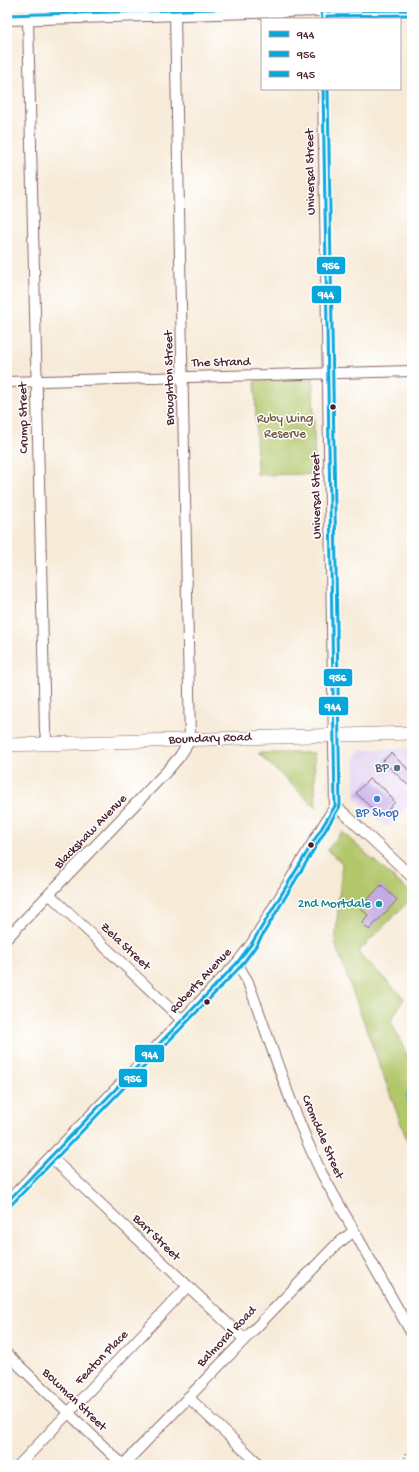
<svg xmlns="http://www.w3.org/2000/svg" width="419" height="1472" viewBox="0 0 419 1472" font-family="'Gochi Hand',sans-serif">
	<rect width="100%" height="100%" fill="#fff"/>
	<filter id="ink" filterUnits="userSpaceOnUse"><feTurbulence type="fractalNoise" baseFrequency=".025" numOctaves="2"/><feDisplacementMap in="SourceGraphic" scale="8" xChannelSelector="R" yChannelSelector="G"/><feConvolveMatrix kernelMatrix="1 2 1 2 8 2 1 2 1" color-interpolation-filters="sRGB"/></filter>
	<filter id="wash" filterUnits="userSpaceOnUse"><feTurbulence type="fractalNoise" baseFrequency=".012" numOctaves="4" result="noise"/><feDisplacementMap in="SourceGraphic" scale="16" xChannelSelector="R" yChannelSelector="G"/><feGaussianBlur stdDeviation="0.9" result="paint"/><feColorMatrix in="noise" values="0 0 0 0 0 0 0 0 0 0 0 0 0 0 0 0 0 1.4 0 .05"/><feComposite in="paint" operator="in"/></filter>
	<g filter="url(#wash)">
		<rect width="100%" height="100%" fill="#f7ebd8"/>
		<path fill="#e4d3f2" d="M412,748V802L387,828L355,798V756L361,750Z"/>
		<g fill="#b2c66a" stroke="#7e724a">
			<path d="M313,378L315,474L257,475L255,380Z"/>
			<path d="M258,753H314L316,808Z"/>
			<path d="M342,832L412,894V898L358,952L404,998L391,1021L412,1066V1154L335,943L342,863L327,850Z"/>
		</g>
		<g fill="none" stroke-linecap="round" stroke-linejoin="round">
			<path stroke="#5cb1d8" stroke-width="3" d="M407,1094L412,1112"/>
		</g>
		<g id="blocks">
			<g fill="#c3aae6">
				<path d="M391,753L412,773V789L383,761Z"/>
				<path d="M369,779L384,789L395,802L381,817L356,793Z"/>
				<path d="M381,885L397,900L369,930L362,923L368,915L360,908Z"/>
			</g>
		</g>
	</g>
	<g filter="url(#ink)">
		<use href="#blocks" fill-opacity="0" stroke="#876668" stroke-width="1"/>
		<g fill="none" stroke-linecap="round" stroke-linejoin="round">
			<defs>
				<g id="minor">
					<path d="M7,20L321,11L412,10"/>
					<path d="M28,20L45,730L47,744"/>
					<path d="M7,382L412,371"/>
					<path d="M335,806L345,814L412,877"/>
					<path d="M49,894L182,1020"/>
					<path d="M7,938L168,770L180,756L190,740L175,16"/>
					<path d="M237,963L248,982C272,1046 292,1112 322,1174L412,1334"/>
					<path d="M51,1157L244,1339"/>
					<path d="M7,1202L237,963L252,943L335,806L323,89"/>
					<path d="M7,1354L123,1465"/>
					<path d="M188,1397L260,1465"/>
					<path d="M19,1465L188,1286"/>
					<path d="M123,1465L336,1245L354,1231"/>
				</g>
				<path id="major" d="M7,745L412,733"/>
			</defs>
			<use href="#minor" stroke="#876668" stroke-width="12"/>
			<use href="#major" stroke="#876668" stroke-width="14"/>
			<path stroke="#876668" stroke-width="2" stroke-dasharray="1 3" stroke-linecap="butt" d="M401,1465L412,1442"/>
			<use href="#minor" stroke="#fff" stroke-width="10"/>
			<use href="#major" stroke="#fff" stroke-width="13"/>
			<defs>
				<g id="bus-1">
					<path d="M322,19L321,11L412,10"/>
					<path d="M7,1202L237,963L252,943L335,806L323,89"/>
				</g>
				<g id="bus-2">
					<path d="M327,18V16L412,15"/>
					<path d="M11,1205L241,966L256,946L340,806L328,89"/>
				</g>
				<path id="bus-3" d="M7,15L286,7"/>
			</defs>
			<use href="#bus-1" stroke="#fff" stroke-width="6"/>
			<use href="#bus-2" stroke="#fff" stroke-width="6"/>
			<use href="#bus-3" stroke="#fff" stroke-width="6"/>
			<use href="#bus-1" stroke="#07a6db" stroke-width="3"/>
			<use href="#bus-2" stroke="#07a6db" stroke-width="3"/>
			<use href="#bus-3" stroke="#07a6db" stroke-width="3"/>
		</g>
	</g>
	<g fill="#4a1f2b" stroke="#fff" stroke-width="1.5">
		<circle cx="333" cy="407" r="3.5"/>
		<circle cx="311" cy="845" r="3.5"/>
		<circle cx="207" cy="1002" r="3.5"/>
	</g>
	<circle fill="#5c6f8a" stroke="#fff" stroke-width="1.5" cx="397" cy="768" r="4"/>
	<circle fill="#3f7fe0" stroke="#fff" stroke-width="1.5" cx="377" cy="799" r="4"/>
	<circle fill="#0f9aa8" stroke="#fff" stroke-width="1.5" cx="379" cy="904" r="4"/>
	<g text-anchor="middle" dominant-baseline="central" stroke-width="3" stroke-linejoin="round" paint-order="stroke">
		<g font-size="13" fill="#4a1f2b" stroke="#fff">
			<text transform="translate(311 172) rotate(-91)">Universal Street</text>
			<text transform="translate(221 363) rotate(-1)">The Strand</text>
			<text transform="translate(170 378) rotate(-91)">Broughton Street</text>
			<text transform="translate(24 418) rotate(-91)">Crump Street</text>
			<text transform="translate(317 496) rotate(-91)">Universal Street</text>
			<text transform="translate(210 739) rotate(-2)">Boundary Road</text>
			<text transform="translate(91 832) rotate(-46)">Blackshaw Avenue</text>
			<text transform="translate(125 947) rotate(43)">Zela Street</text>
			<text transform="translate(201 981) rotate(-47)">Roberts Avenue</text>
			<text transform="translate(322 1137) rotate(67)">Cromdale Street</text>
			<text transform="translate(156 1238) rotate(44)">Barr Street</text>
			<text transform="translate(227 1337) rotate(-46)">Balmoral Road</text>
			<text transform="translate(102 1358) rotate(-46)">Featon Place</text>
			<text transform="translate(74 1400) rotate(44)">Bowman Street</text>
		</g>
		<g font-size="13" fill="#6e5941" stroke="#fff">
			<text x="285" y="419">Ruby Wing<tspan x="285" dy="15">Reserve</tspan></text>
		</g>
		<g font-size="13" fill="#4e5e75" stroke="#fff" text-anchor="end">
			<text x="389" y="768">BP</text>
		</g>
		<g font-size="13" fill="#366cbe" stroke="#fff">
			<text x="377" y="813">BP Shop</text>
		</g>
		<g font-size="13" fill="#0d838f" stroke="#fff" text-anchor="end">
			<text x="371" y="904">2nd Mortdale</text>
		</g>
	</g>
	<g stroke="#fff" stroke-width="1.5">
		<rect x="316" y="256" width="30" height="19" rx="4" fill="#07a6db"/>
		<rect x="311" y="285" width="31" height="19" rx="4" fill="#07a6db"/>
		<rect x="323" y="668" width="30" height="19" rx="4" fill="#07a6db"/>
		<rect x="318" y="696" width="31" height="20" rx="4" fill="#07a6db"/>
		<rect x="134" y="1044" width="31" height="19" rx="4" fill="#07a6db"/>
		<rect x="118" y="1068" width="30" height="20" rx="4" fill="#07a6db"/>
	</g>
	<g font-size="11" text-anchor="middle" font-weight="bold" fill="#fff">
		<text x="331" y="269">956</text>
		<text x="326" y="298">944</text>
		<text x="338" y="681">956</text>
		<text x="333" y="710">944</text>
		<text x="150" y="1058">944</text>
		<text x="133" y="1082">956</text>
	</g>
	<rect width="419" height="1472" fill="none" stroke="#fff" stroke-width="24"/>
	<rect x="261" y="18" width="140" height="72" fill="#ffffff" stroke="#b7a5aa"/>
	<rect x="269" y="31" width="20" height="6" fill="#07a6db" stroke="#b7a5aa"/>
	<text x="297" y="38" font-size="12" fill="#4a1f2b">944</text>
	<rect x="269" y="51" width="20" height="6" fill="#07a6db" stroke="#b7a5aa"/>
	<text x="297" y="58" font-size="12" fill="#4a1f2b">956</text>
	<rect x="269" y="71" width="20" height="6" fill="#07a6db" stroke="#b7a5aa"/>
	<text x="297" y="78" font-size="12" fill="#4a1f2b">945</text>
</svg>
